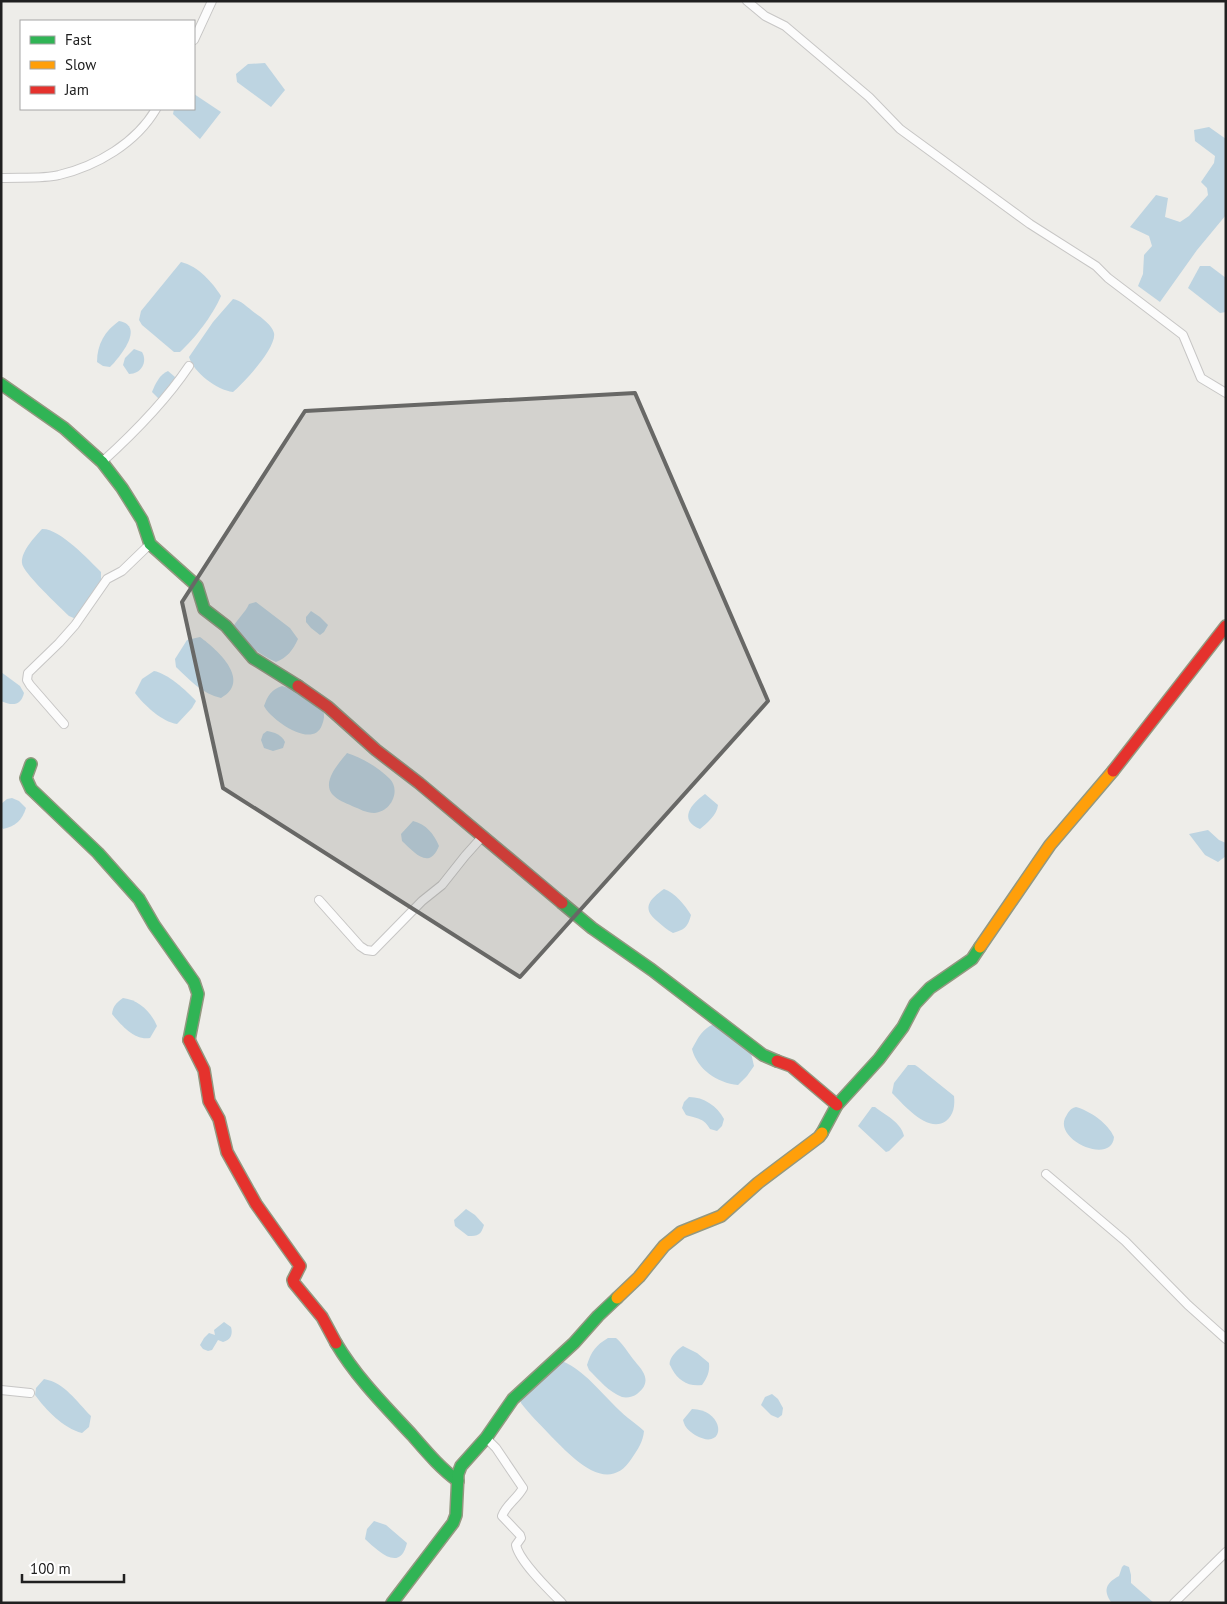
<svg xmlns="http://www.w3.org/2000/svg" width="1227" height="1604" viewBox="0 0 1227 1604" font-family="'PT Sans',sans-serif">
	<rect width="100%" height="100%" fill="#eeede9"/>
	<g fill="#bdd4e1">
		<path d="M265,63L285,90L271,107L237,82L236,74L248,64Z"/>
		<path d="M194,94L221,112L200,139L173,114L174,109H194Z"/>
		<path d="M1209,127L1226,139V215L1197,250L1160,302L1138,286L1143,274L1144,255L1152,246L1149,236L1130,227L1156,195L1168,198L1165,217L1180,222L1189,216L1208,195L1207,188L1201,182L1214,163L1215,156L1195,141L1194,130Z"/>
		<path d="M181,262C198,266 212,282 221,296C213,315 195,338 180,352H174L142,325L139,320L141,311Z"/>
		<path d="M1200,266H1210L1226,278V312L1220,313L1188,288Z"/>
		<path d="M233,299C241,300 248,308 255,313C262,318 272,325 274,333C277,347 244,383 233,392C217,390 194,373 189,357L213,322Z"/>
		<path d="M119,321C146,326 119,358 110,367L103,366L97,362C97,344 105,331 119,321Z"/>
		<path d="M134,349L142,352C148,362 141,374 129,374L123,365L125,358Z"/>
		<path d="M168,371L175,377C174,385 166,395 159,399L152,392C155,384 160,374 168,371Z"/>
		<path d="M42,529C59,528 89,560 101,572V584L76,619L69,616C60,607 22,572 22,563C21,551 35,537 42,529Z"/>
		<path d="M256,602L290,628L298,639C293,650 287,658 276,662C256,653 247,644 233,627C238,618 245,613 249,604Z"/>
		<path d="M311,611L320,617L328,625L324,632L320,635L311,628L306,622V617Z"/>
		<path d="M200,637C218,650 252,681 221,698C202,694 190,680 176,667L175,659L187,640Z"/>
		<path d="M154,671C167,673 187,691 196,701L192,708L177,724C162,722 144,705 135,693L142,679Z"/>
		<path d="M1,672L20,686L24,693C21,706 12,706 1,701Z"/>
		<path d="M282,686C298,690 311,699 323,710C325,715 324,720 322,725C313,750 271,720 264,706C268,695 271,690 282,686Z"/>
		<path d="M267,731C274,732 282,735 285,742L283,748L273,751L264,748L261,740L263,734Z"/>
		<path d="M347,753C361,757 379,768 390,779C401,791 391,812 374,813C366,813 360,809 352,806C346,803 337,800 332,794C322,781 339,763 347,753Z"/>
		<path d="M705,794L718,805C717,815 707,823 700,829C678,820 691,804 705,794Z"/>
		<path d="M12,798L19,801L26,808C22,820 16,826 3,829L1,826V804L7,799Z"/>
		<path d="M413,821C426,824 434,834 439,846C429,871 414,852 402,841L401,834Z"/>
		<path d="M1208,830L1219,840L1226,843V856L1218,862L1205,855L1189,834Z"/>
		<path d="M664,889C675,893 685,905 691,915C688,927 684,930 673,933C667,930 662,925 657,921C641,908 650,899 664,889Z"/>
		<path d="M123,998C139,1000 151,1012 157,1026L150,1038C135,1041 121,1025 112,1014C113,1006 116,1003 123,998Z"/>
		<path d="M714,1024L751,1053L754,1066L747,1076L738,1085C717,1083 697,1069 692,1049C698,1038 702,1029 714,1024Z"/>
		<path d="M908,1065H915L918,1067L954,1096C955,1105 954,1115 946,1121C928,1134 904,1105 892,1093L894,1083Z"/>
		<path d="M689,1097C704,1097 717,1106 724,1119L722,1126L717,1131L710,1129C704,1118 698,1119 686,1115L682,1108L684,1102Z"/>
		<path d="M872,1107H875C885,1115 901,1122 904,1136L889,1151L886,1152L858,1126Z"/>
		<path d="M1076,1107C1090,1111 1108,1123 1114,1137C1112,1165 1055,1141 1065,1118C1068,1113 1069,1109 1076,1107Z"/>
		<path d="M466,1209L475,1215L484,1225C481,1235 478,1236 468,1236L455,1226L454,1220Z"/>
		<path d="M224,1322L231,1327C233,1334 231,1340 223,1342L218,1340L212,1350L208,1351L203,1349L200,1345L204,1338L209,1333L215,1335L214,1330Z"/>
		<path d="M608,1338H616C623,1344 627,1351 633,1359C642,1370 654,1381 637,1394C633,1397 627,1398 622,1397C609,1392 599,1380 589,1370L587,1365C591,1352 596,1345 608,1338Z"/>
		<path d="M683,1346L697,1353L709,1363C710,1372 707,1378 702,1385C688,1387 678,1380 672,1369C670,1364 669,1366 670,1361C672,1355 678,1349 683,1346Z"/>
		<path d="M562,1361C588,1372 606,1400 628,1418C633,1422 639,1426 644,1431C643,1442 638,1449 632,1458C607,1498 570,1455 549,1434C540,1424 529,1414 521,1403L520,1398Z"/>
		<path d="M44,1379C65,1383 76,1401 91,1416L89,1427L82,1433C63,1428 46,1410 35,1395L36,1388Z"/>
		<path d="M772,1394L778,1399L783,1408L782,1415L778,1418L771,1415L761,1405L765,1397Z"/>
		<path d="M692,1409C727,1410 726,1453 695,1435C689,1431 685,1428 683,1420Z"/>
		<path d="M374,1521L386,1525L407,1543C400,1573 378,1551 365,1539L367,1529Z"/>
		<path d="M1124,1565L1129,1567L1131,1575V1583L1154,1603L1111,1602C1103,1590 1106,1583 1119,1576L1122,1567Z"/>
	</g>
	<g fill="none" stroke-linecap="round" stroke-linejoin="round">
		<defs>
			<g id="street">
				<path d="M747,1L765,16L785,26L869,97L900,129L1030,224L1096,266L1108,278L1183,335L1201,378L1226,393"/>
				<path d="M194,40L212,1"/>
				<path d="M1,178C18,177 44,179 59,175C97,166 136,143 156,109"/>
				<path d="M102,462C134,433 165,402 189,366"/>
				<path d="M64,724L30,685L27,680L28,673L59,643L75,625L107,579L122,571L150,544"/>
				<path d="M319,900L360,946L366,950L373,951L422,901L442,885L465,856L482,837"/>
				<path d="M1046,1174L1125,1241L1188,1305L1226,1339"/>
				<path d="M1,1390L30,1393"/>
				<path d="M486,1438L496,1448L523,1488C517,1499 506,1505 502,1516L520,1535L521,1538L516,1545C519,1561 549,1590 562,1603"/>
				<path d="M1174,1603L1226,1552"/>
			</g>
			<g id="fast">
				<path d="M1,384L64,428L102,462L122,488L142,520L150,544L197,586L204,609L226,626L253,658L298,686"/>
				<path d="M31,764L26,778L31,789L98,853L139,899L154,925L194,982L198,994L189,1040"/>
				<path d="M562,903L592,928L652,970L763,1055L777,1061"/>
				<path d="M822,1133L837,1105L879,1059L903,1027L915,1004L930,988L972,959L980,947"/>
				<path d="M336,1343C356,1377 385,1406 412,1435C426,1451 440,1468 458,1481"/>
				<path d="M392,1603L453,1523L456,1515L458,1474L461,1466L486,1438L513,1399L574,1343L598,1316L617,1298"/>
			</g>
			<g id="slow">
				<path d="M980,947L1050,845L1113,771"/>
				<path d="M617,1298L639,1277L664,1246L681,1232L721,1216L758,1183L819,1137L822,1133"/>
			</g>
			<g id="jam">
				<path d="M298,686L328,707L376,750L419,783L562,903"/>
				<path d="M1113,771L1226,626"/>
				<path d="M189,1040L204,1070L209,1101L219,1119L227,1152L256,1204L300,1266L293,1280L294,1283L322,1317L336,1343"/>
				<path d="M777,1061L791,1066L837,1105"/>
			</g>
		</defs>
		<use href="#street" stroke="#c7c6c5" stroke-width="10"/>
		<use href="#fast" stroke="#939880" stroke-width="14"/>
		<use href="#slow" stroke="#939880" stroke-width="14"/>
		<use href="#jam" stroke="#939880" stroke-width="14"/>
		<use href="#street" stroke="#fcfcfc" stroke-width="8"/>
		<use href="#fast" stroke="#30b455" stroke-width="11"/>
		<use href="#slow" stroke="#ff9f0a" stroke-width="11"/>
		<use href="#jam" stroke="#e5322d" stroke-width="11"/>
	</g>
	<path fill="#686866" fill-opacity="0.2" stroke="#686866" stroke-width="4" stroke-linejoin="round" d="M635,393L768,701L520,977L223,788L182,602L305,411Z"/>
	<rect width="1227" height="1604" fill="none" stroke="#202020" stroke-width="5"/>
	<rect x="20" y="20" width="175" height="90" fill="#ffffff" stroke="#a6a6a6"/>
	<rect x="30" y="36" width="25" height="8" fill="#30b455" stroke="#a6a6a6"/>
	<text x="65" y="45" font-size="15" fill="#202020">Fast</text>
	<rect x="30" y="61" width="25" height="8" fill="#ff9f0a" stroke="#a6a6a6"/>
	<text x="65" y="70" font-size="15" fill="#202020">Slow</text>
	<rect x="30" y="86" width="25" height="8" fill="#e5322d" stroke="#a6a6a6"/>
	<text x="65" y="95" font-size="15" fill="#202020">Jam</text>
	<path d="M22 1574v8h102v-8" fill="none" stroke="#202020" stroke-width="2.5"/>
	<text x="30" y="1574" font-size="15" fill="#202020" stroke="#ffffff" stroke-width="4" paint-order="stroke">100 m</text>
</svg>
